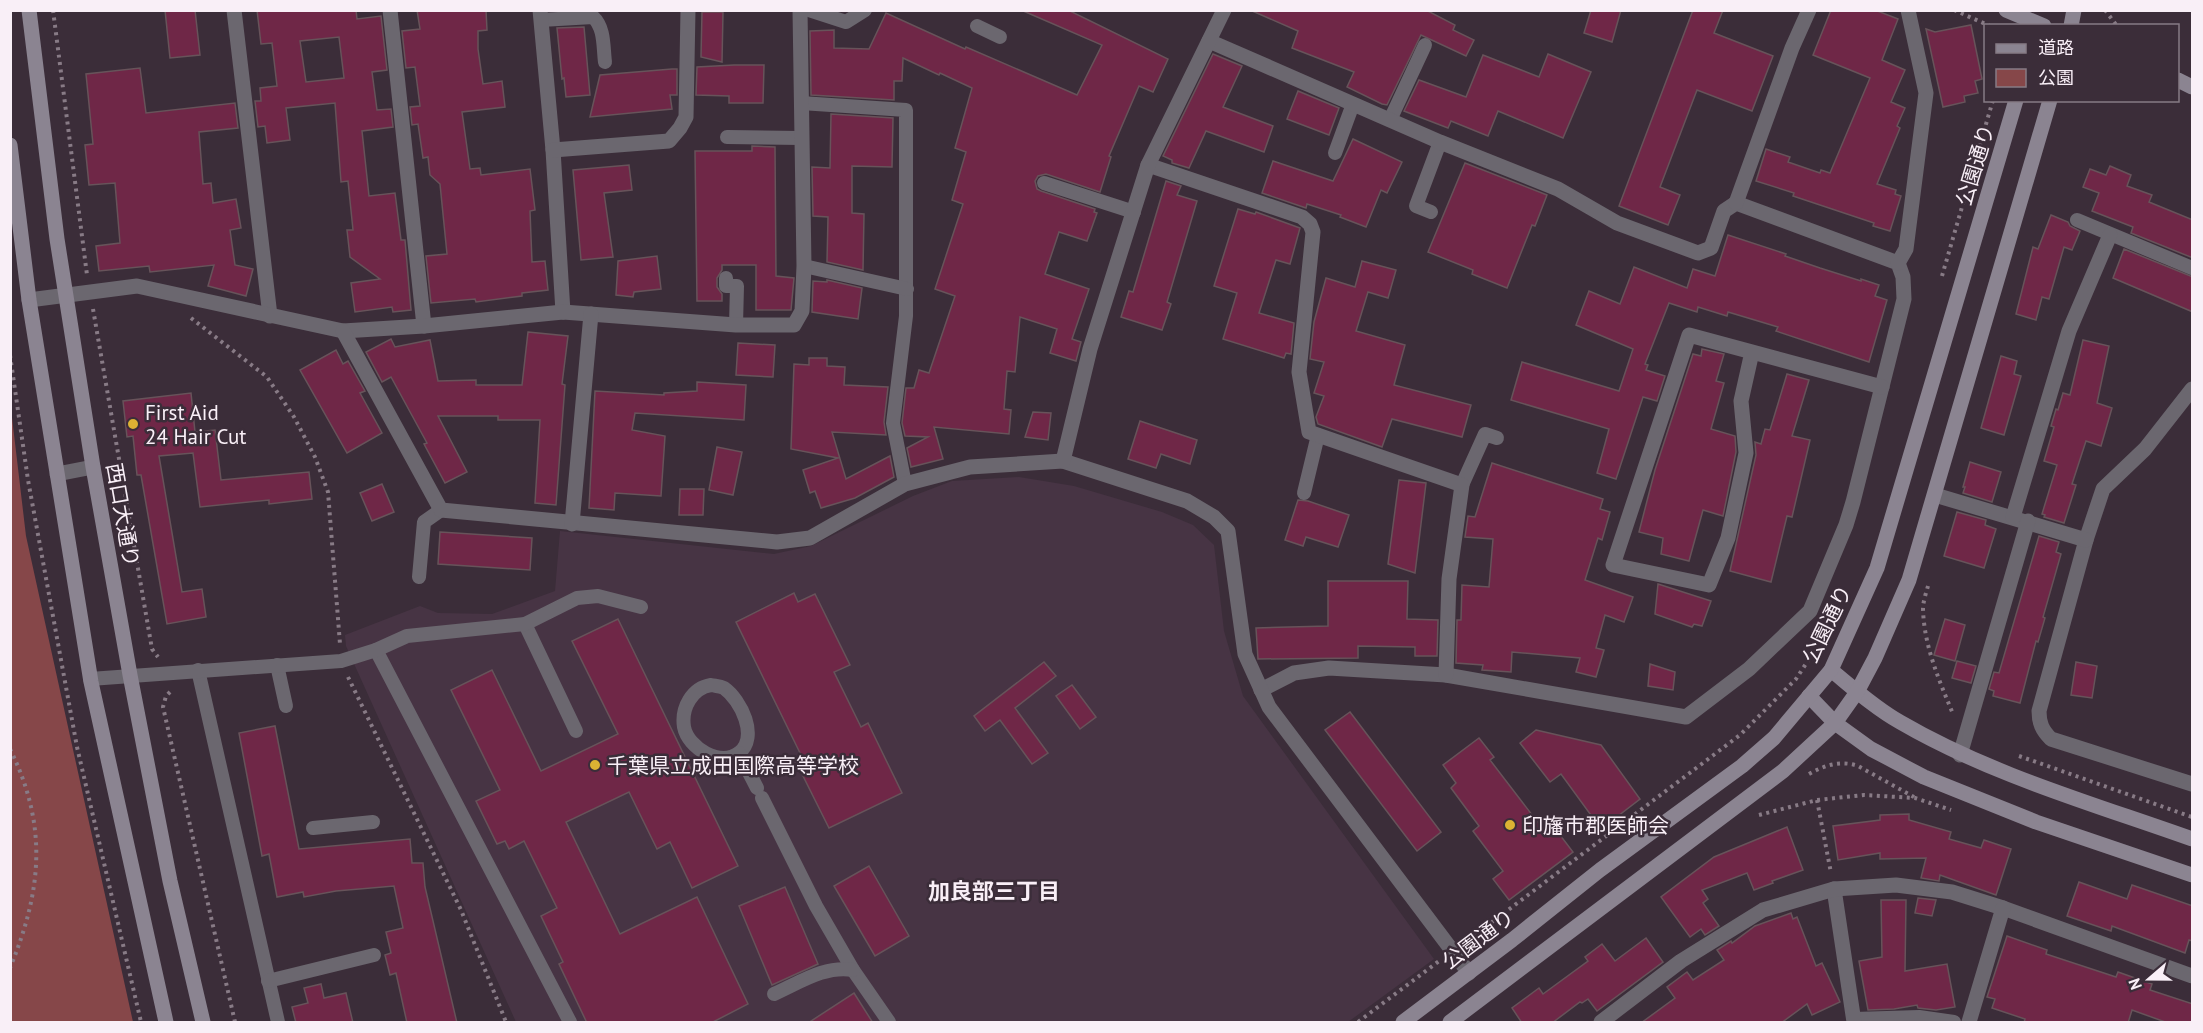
<svg xmlns="http://www.w3.org/2000/svg" width="2203" height="1033" viewBox="0 0 2203 1033" font-family="'PT Sans','Noto Sans JP',sans-serif">
	<rect width="100%" height="100%" fill="#3b2d39"/>
	<path fill="#473444" d="M1019,477L1074,486L1162,512L1193,525L1214,545L1224,631L1243,696L1434,959L1348,1022H516L346,646L345,635L420,606L438,613L492,614L555,591L560,531L774,554L811,546L913,496L952,481Z"/>
	<path fill="#864749" d="M11,409L26,536L133,1022H11Z"/>
	<g fill="#6f2747" stroke="#67535a" stroke-width="1.5" fill-rule="evenodd">
		<path d="M165,10H195L200,55L170,58Z"/>
		<path d="M257,10H356L357,19L381,16L387,70L372,72L377,110L391,109L393,127L362,131L369,196L395,193L401,240H405L411,310L393,312L392,307L355,312L351,283L380,279L350,257L347,230H353L348,181L341,182L335,103L286,108L290,140L267,143L265,126L258,127L255,101H261L260,88L277,86L272,43L261,44ZM339,37L344,78L306,82L300,41Z"/>
		<path d="M417,10H486L487,30L478,31V49L483,84L502,81L505,107L462,112L470,169L480,168L481,175L530,169L535,210L530,211L532,262L545,261L548,290L522,293V296L476,302L475,299L431,303L426,256L447,254L440,184L430,175L428,157L423,158L418,124L412,125L410,107L420,106L415,67L406,68L402,31L420,29Z"/>
		<path d="M1021,10H1068L1168,59L1153,92L1139,86L1109,156L1111,157L1100,192L1046,174L1038,176L1035,181L1037,189L1041,191L1095,209L1094,212L1097,213L1087,241L1059,232L1045,274L1089,289L1072,339L1081,342L1076,361L1050,353L1057,329L1020,317L1015,372L1007,371L1004,409L1011,410L1009,434L934,427L943,459L911,467L907,448L928,437L905,436L902,423L906,388H914L919,370L929,373L955,296L935,289L963,204L952,200L966,152L955,148L972,88L940,73L939,75L903,58L902,81H894V100L811,95L810,31L834,30V48L869,49L886,13L965,49L966,47L1077,95L1102,45Z"/>
		<path d="M1250,10H1426L1455,25L1453,30L1474,40L1466,56L1421,35L1387,105L1382,104L1347,87L1354,72L1292,48L1298,31Z"/>
		<path d="M1591,10H1621L1612,42L1584,33Z"/>
		<path d="M1693,10H1723L1714,33L1773,56L1752,111L1697,90L1660,187L1680,195L1668,225L1619,206Z"/>
		<path d="M1831,10H1875L1898,19L1882,60L1905,70L1891,102L1905,108L1897,126L1900,128L1877,184L1896,190L1895,194L1901,196L1890,231L1873,226L1874,223L1793,196L1794,193L1756,181L1766,149L1790,157L1788,162L1820,173L1821,170L1830,173L1870,78L1813,55Z"/>
		<path d="M702,12H723L722,62L701,57Z"/>
		<path d="M1971,25L1982,79L1975,81L1978,93L1964,96L1965,102L1943,107L1926,29L1935,32Z"/>
		<path d="M584,27L590,95L566,97L564,78L562,79L557,28Z"/>
		<path d="M1213,54L1242,66L1223,107L1273,126L1264,152L1206,131L1189,168L1172,163V160L1163,156Z"/>
		<path d="M1548,54L1591,72L1563,138L1498,111L1488,136L1451,121L1448,128L1404,111L1419,80L1466,97L1483,55L1539,77Z"/>
		<path d="M734,65H764L763,103H729V96L696,95L697,67Z"/>
		<path d="M140,68L146,113L235,103L238,128L199,132L203,184L211,183L213,203L236,199L241,228L230,230L235,265L253,269L246,296L208,286L214,265L150,272L149,266L99,271L96,246L120,243L115,183L89,185L85,145L93,144L86,74Z"/>
		<path d="M672,69H677V95H670L672,109L590,117L600,75Z"/>
		<path d="M1298,91L1339,108L1329,135L1287,119Z"/>
		<path d="M831,114L893,118L892,167L852,166V213L864,214L863,270L827,262L828,217L813,216L812,167L830,168Z"/>
		<path d="M1353,139L1402,162L1387,193L1381,190L1366,227L1340,217L1341,215L1307,204L1306,208L1262,193L1273,161L1333,181Z"/>
		<path d="M752,146L775,147L776,276L794,278L791,310H756V265H722V270L717,278V287L722,294V301H697L695,151H752Z"/>
		<path d="M1465,163L1547,195L1535,226L1532,225L1507,288L1472,274L1473,270L1428,252Z"/>
		<path d="M629,165L632,190L604,193L613,257L581,260L573,170Z"/>
		<path d="M2110,166L2131,175L2127,186L2152,195L2149,202L2193,220V258L2131,233L2133,227L2092,211L2099,193L2083,187L2090,169L2106,175Z"/>
		<path d="M1166,181L1181,186L1177,195L1197,201L1167,302L1171,304L1162,330L1121,317L1129,291L1133,292Z"/>
		<path d="M1238,209L1255,214L1256,212L1300,228L1290,264L1276,260L1259,313L1294,323L1291,354L1286,353L1284,358L1223,339L1237,293L1214,286Z"/>
		<path d="M2051,215L2068,222L2070,226L2080,231L2072,250L2064,247L2049,299L2042,297L2036,320L2016,314L2033,247L2038,249Z"/>
		<path d="M1728,235L1786,254L1785,256L1820,268L1861,281V279L1879,285L1875,296L1887,300L1869,362L1776,331L1778,327L1728,312L1727,316L1698,307L1697,312L1669,303L1645,364L1648,365L1646,370L1665,376L1657,401L1643,397L1616,479L1597,473L1609,429L1511,400L1522,362L1619,391L1633,349L1576,325L1589,291L1620,304L1634,267L1687,288L1693,269L1715,276Z"/>
		<path d="M2124,249L2193,277V312L2113,278Z"/>
		<path d="M657,256L661,289L634,292L633,297L616,295L618,261Z"/>
		<path d="M1362,261L1396,270L1388,298L1368,292L1356,331L1405,345L1394,385L1471,405L1462,437L1392,419L1382,447L1318,424L1316,417L1324,396L1314,393L1324,362L1310,359L1314,322L1326,278L1355,287Z"/>
		<path d="M827,280L862,288L858,319L812,312L813,281L827,282Z"/>
		<path d="M528,332L568,336L562,384L565,385L556,505L535,503L540,420H498V416H438L467,472L445,483L424,444L427,443L391,377L382,382L366,352L391,339L395,347L430,340L438,381L476,380V385H522Z"/>
		<path d="M2083,340L2109,346L2097,403L2112,408L2101,446L2086,441L2072,484L2076,485L2064,523L2044,517L2045,515L2042,514L2057,465L2044,461L2054,427L2051,426L2056,409L2058,410L2063,393L2070,395Z"/>
		<path d="M738,343L775,345L773,377L736,375Z"/>
		<path d="M1702,349L1724,354L1716,381L1724,383L1711,429L1735,436L1736,452L1723,516L1703,510L1689,561L1661,554L1663,538L1639,532L1655,470L1693,354L1701,356Z"/>
		<path d="M336,350L343,364L348,361L365,391L360,393L382,433L347,453L300,370Z"/>
		<path d="M2001,356L2017,361L2014,374L2021,376L2004,435L1981,428Z"/>
		<path d="M809,358H827V366L845,367L844,385L888,387L884,422L886,435L832,432L846,479L890,456L894,477L855,498L821,508L815,491L810,493L803,470L838,458L791,449L794,364L809,365Z"/>
		<path d="M1787,374L1809,380L1792,436L1810,440L1792,517L1787,516L1771,582L1730,571L1756,455L1755,442L1761,444L1765,429L1770,430Z"/>
		<path d="M697,382L746,385L744,420L635,413L632,430L665,436L661,496L615,493L614,510L589,508L595,391L664,395V393L697,391Z"/>
		<path d="M191,393L195,432L215,430L221,480L309,472L312,499L269,504V500L200,507L193,453L159,456L182,592L202,589L206,617L167,624L141,475H137L133,436L127,437L123,401Z"/>
		<path d="M1033,412L1051,413L1048,440L1025,437Z"/>
		<path d="M1140,421L1197,440L1190,464L1161,454L1156,468L1128,459Z"/>
		<path d="M717,447L742,452L733,495L709,490Z"/>
		<path d="M1970,462L2001,472L1992,502L1963,493L1965,487H1963Z"/>
		<path d="M1492,463L1603,499L1600,509L1610,512L1602,540L1598,538L1585,580L1633,597L1624,622L1605,615L1596,648L1604,650L1596,677L1576,672L1580,658L1512,652L1511,672L1482,670L1483,665L1456,663L1457,620H1461L1462,585L1489,587L1493,539L1465,537L1468,516L1475,517Z"/>
		<path d="M1399,480L1426,483L1415,573L1388,564Z"/>
		<path d="M382,484L394,512L372,521L360,493Z"/>
		<path d="M680,489H704L703,515H679Z"/>
		<path d="M1298,500L1308,501L1349,515L1338,547L1306,537L1303,546L1285,540Z"/>
		<path d="M1957,512L1986,520L1985,525L1996,529L1984,568L1944,556Z"/>
		<path d="M440,532L532,538L530,570L438,564Z"/>
		<path d="M2039,536L2059,542L2056,552L2061,554L2043,617L2045,618L2038,642L2036,641L2020,703L1993,696L1994,691L1989,689L1994,672L1999,673Z"/>
		<path d="M1328,581H1408L1407,619L1438,620L1437,656H1415V647L1358,646V658L1258,659L1256,628L1328,626Z"/>
		<path d="M1658,584L1711,601L1702,626L1694,624L1692,627L1655,614Z"/>
		<path d="M794,593L798,602L815,594L850,665L834,672L861,727L868,723L902,793L829,828L795,760L802,757L736,622Z"/>
		<path d="M618,619L738,866L692,888L670,842L657,849L629,792L566,822L620,934L697,897L748,1004L711,1023H587L559,964L563,962L541,916L557,908L524,841L509,849L505,841L497,844L476,801L500,790L451,690L492,670L541,771L618,734L572,641Z"/>
		<path d="M1945,619L1965,625L1955,661L1934,655Z"/>
		<path d="M1957,661L1976,666L1971,683L1952,678Z"/>
		<path d="M1044,662L1056,676L1015,708L1048,753L1032,764L1000,720L985,731L974,716Z"/>
		<path d="M2076,662L2097,666L2092,698L2071,695Z"/>
		<path d="M1650,664L1675,672L1673,690L1648,686Z"/>
		<path d="M1072,685L1096,717L1080,729L1056,696Z"/>
		<path d="M1350,712L1441,832L1417,851L1325,730Z"/>
		<path d="M275,726L299,849L410,839L412,863H423L425,887L457,1023H407L396,973L390,975L385,955L391,953L386,932L403,928L394,886L336,891L304,897L303,892L277,897L269,854L262,856L239,733Z"/>
		<path d="M1536,730L1601,745L1640,799L1601,829L1561,774L1550,782L1520,743Z"/>
		<path d="M1479,738L1494,757L1490,760L1549,837L1557,831L1573,852L1509,900L1493,879L1503,871L1473,831L1479,826L1451,788L1456,783L1443,765Z"/>
		<path d="M1909,814V820L1951,832L1949,839L1981,848L1984,840L2011,849L1996,895L1940,875L1939,881L1921,878L1926,858L1880,859V853L1838,860L1833,826L1880,820V815Z"/>
		<path d="M1787,827L1803,870L1772,881L1773,883L1754,890L1747,873L1702,890L1708,899L1703,903L1719,926L1705,935L1701,929L1690,937L1661,897L1714,857Z"/>
		<path d="M869,866L909,936L875,956L834,886Z"/>
		<path d="M2079,882L2127,899L2132,885L2193,906V941L2189,940L2185,953L2112,926L2111,931L2067,916Z"/>
		<path d="M785,887L818,964L772,985L739,906Z"/>
		<path d="M1918,898L1936,900L1932,916L1915,913Z"/>
		<path d="M1881,900H1906L1905,971L1947,964L1955,1007L1936,1010L1918,1008L1917,1005L1894,1009L1868,1010L1859,961L1882,957Z"/>
		<path d="M1791,913L1793,919L1797,917L1816,966L1822,963L1840,1002L1812,1015L1807,1004L1781,1023H1641L1675,998L1667,987L1687,972L1693,980L1724,960L1717,950L1731,941L1732,943L1755,926Z"/>
		<path d="M2007,936L2047,950L2046,954L2116,977L2118,972L2152,984L2150,990L2193,1004V1023H2168L2132,1010L2128,1023H2024L2025,1019L1992,1008L1995,999L1987,997Z"/>
		<path d="M1646,938L1663,962L1597,1011L1588,999L1582,1003L1580,1002L1552,1023H1522L1512,1008L1539,988L1543,994L1588,961L1585,957L1602,944L1615,961Z"/>
		<path d="M321,984L324,998L346,993L353,1023H296L292,1007L308,1003L304,988Z"/>
		<path d="M854,993L873,1023H808Z"/>
	</g>
	<g fill="none" stroke-linecap="round" stroke-linejoin="round">
		<g stroke="#887b86" stroke-width="4" stroke-dasharray="3 4.5" stroke-linecap="butt">
			<path d="M53,10L87,275"/>
			<path d="M1954,10L1990,26"/>
			<path d="M2105,10L2117,26"/>
			<path d="M1942,276L1993,100"/>
			<path d="M93,309L152,649L158,657"/>
			<path d="M191,318L267,377L294,417L315,457L328,492L340,644"/>
			<path d="M10,355L28,480L77,747L141,1022"/>
			<path d="M1928,586C1926,593 1923,602 1923,609C1924,646 1939,680 1953,714"/>
			<path d="M348,677L461,910L506,1022"/>
			<path d="M170,692L166,696L163,707L235,1022"/>
			<path d="M10,749C48,826 42,890 10,968"/>
			<path d="M2019,756L2192,817"/>
			<path d="M1809,774C1825,765 1841,760 1858,766L1914,797"/>
			<path d="M1817,800L1831,873"/>
			<path d="M1759,815L1817,800L1864,795L1915,798L1951,810"/>
			<path d="M1467,941L1740,735L1796,679L1821,641"/>
			<path d="M1358,1022L1439,961"/>
		</g>
		<g stroke="#6b676f" stroke-width="14">
			<path d="M809,10L846,22L865,10"/>
			<path d="M541,20L593,17C605,28 603,47 605,62"/>
			<path d="M977,26L1000,37"/>
			<path d="M801,103L906,110V316L893,423L905,484"/>
			<path d="M1390,120L1425,45"/>
			<path d="M727,137L801,138"/>
			<path d="M1335,153L1353,104"/>
			<path d="M1044,183L1134,212"/>
			<path d="M1431,212L1416,206L1440,142"/>
			<path d="M2077,220L2192,268"/>
			<path d="M804,266L907,289"/>
			<path d="M726,278V286H737L736,325"/>
			<path d="M1462,485L1485,434L1497,438"/>
			<path d="M1304,493L1318,435"/>
			<path d="M419,577L424,522L441,510"/>
			<path d="M525,624L576,731"/>
			<path d="M376,650L570,1022"/>
			<path d="M277,665L286,706"/>
			<path d="M198,670L278,1022"/>
			<path d="M90,679L341,661L376,650L407,636L525,624L577,598L598,596L641,607"/>
			<path d="M711,685C716,686 720,686 724,688C741,700 759,737 739,753C720,767 688,748 684,727C681,708 692,688 711,685Z"/>
			<path d="M739,753L757,788"/>
			<path d="M762,798L816,906L853,970L889,1022"/>
			<path d="M313,828L373,822"/>
			<path d="M268,981L374,955"/>
			<path d="M774,994C799,983 825,965 853,970"/>
			<path d="M1854,1019L1919,1017L1954,1022"/>
		</g>
		<g stroke="#6b676f" stroke-width="15">
			<path d="M234,10L270,316"/>
			<path d="M390,10L424,326"/>
			<path d="M540,10L553,150L563,312"/>
			<path d="M1209,41L1440,142L1558,189L1617,223L1698,253L1711,248L1724,211L1736,203L1898,263L1903,277L1904,299L1853,502L1846,525L1810,611L1749,669L1686,717L1446,675L1329,668L1294,673L1261,690"/>
			<path d="M553,150L669,141L680,128L686,117L688,10"/>
			<path d="M1148,165L1302,217L1310,224L1313,232L1299,372L1309,432L1462,485L1449,579L1446,675"/>
			<path d="M1736,203L1792,48L1809,10"/>
			<path d="M1898,263L1906,249L1926,93L1908,10"/>
			<path d="M29,300L137,286L343,331L424,326L563,312L736,325H794L802,311L804,266L800,10"/>
			<path d="M343,331L441,510L777,542L810,538L905,484L970,467L1063,461L1187,501L1214,517L1228,531L1245,654L1269,707L1469,973"/>
			<path d="M1752,352L1741,401L1746,453L1728,538L1709,585L1613,565L1689,335L1882,387"/>
			<path d="M2192,389L2145,449L2103,489L2086,540L2039,711C2039,723 2042,730 2051,739L2192,784"/>
			<path d="M1063,461L1090,349L1148,165L1224,10"/>
			<path d="M57,474L93,467"/>
			<path d="M1935,495L2086,540"/>
			<path d="M2013,517L2069,331L2110,235"/>
			<path d="M572,524L591,314"/>
			<path d="M1960,755L2028,521"/>
			<path d="M1834,889L1854,1022"/>
			<path d="M1601,1022L1681,961L1763,910L1834,889L1896,885L1952,892L2003,908L2192,976"/>
			<path d="M1969,1022L2003,908"/>
		</g>
		<g stroke="#8b8491" stroke-width="15">
			<path d="M29,10L57,239L93,467L130,675L170,881L203,1022"/>
			<path d="M2006,10L2044,26"/>
			<path d="M2071,26L2074,10"/>
			<path d="M2178,80L2192,87"/>
			<path d="M10,145L29,300L91,682L166,1022"/>
			<path d="M1831,670C1853,688 1875,708 1900,722C1991,775 2094,804 2192,839"/>
			<path d="M1809,696L1835,723L1871,749L1924,777L2036,822L2192,875"/>
			<path d="M1403,1022L1512,940L1600,870L1742,766L1774,738L1831,670L1877,568L2016,100"/>
			<path d="M1450,1022L1783,771L1835,723L1857,692L1875,658L1909,580L2050,100"/>
		</g>
	</g>
	<g fill="#dcb233" stroke="#3b2d39" stroke-width="2">
		<circle cx="133" cy="424" r="6"/>
		<circle cx="595" cy="765" r="6"/>
		<circle cx="1510" cy="825" r="6"/>
	</g>
	<g text-anchor="middle" dominant-baseline="central" stroke-width="5" stroke-linejoin="round" paint-order="stroke">
		<g font-size="21" fill="#f9eff7" stroke="#3b2d39">
			<text transform="translate(1975 165) rotate(-73)">公園通り</text>
			<text transform="translate(123 515) rotate(80)">西口大通り</text>
			<text transform="translate(1827 624) rotate(-64)">公園通り</text>
			<text transform="translate(1478 939) rotate(-37)">公園通り</text>
		</g>
		<g font-size="21" fill="#f9eff7" stroke="#3b2d39" text-anchor="start">
			<text x="145" y="412">First Aid<tspan x="145" dy="24">24 Hair Cut</tspan></text>
			<text x="607" y="765">千葉県立成田国際高等学校</text>
			<text x="1522" y="825">印旛市郡医師会</text>
		</g>
		<g font-size="22" font-weight="bold" fill="#f9eff7" stroke="#3b2d39">
			<text x="994" y="891">加良部三丁目</text>
		</g>
	</g>
	<rect width="2203" height="1033" fill="none" stroke="#f9eff7" stroke-width="24"/>
	<rect x="1984" y="24" width="195" height="78" fill="#3b2d39" stroke="#877b85" stroke-width="1.5"/>
	<rect x="1996" y="44" width="30" height="9" fill="#8b8491" stroke="#877b85" stroke-width="1.5"/>
	<text x="2038" y="54" font-size="18" fill="#f9eff7">道路</text>
	<rect x="1996" y="69" width="30" height="18" fill="#864749" stroke="#877b85" stroke-width="1.5"/>
	<text x="2038" y="84" font-size="18" fill="#f9eff7">公園</text>
	<g transform="translate(2149 979) rotate(250)" stroke="#3b2d39" stroke-width="4.5" paint-order="stroke">
	<path d="M0-4.5L10 22L0 15L-10 22Z" fill="#f9eff7"/>
	<text y="-9" font-size="16" font-weight="bold" text-anchor="middle" fill="#f9eff7">N</text>
	</g>
</svg>
